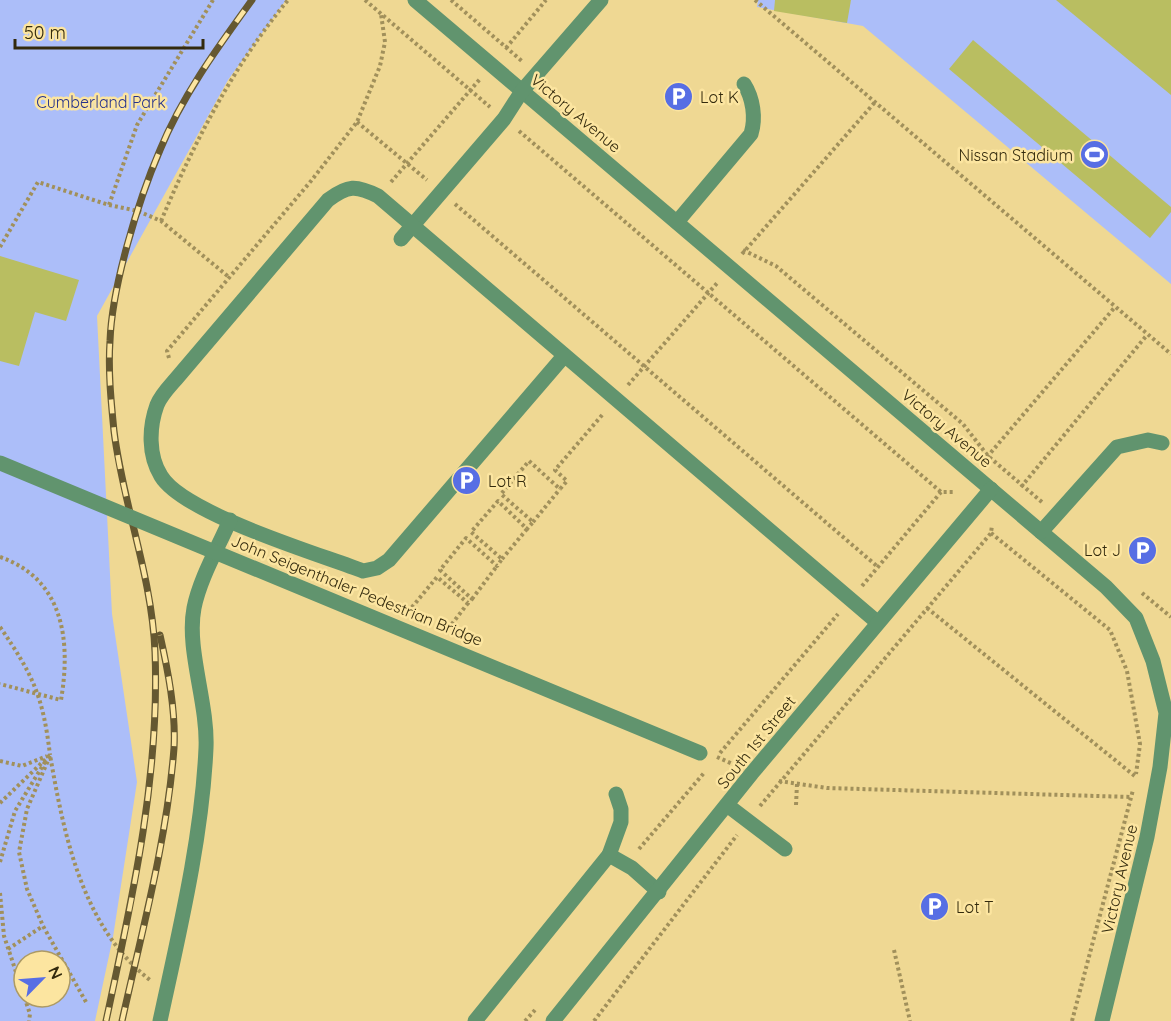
<svg xmlns="http://www.w3.org/2000/svg" width="1171" height="1021" viewBox="0 0 1171 1021" font-family="Quicksand,sans-serif">
	<rect width="100%" height="100%" fill="#efd893"/>
	<g fill="#acbef9" fill-rule="evenodd">
		<path d="M0,0H286L228,80L97,316L112,614L137,782L113,937L95,1021H0ZM24,961H60V997H24Z"/>
		<path d="M758,0H1171V284L863,26L757,7Z"/>
	</g>
	<g fill="#b9be61">
		<path d="M775,0H851L847,23L774,11Z"/>
		<path d="M1056,0H1171V95Z"/>
		<path d="M973,40L1171,207V212L1150,238L949,69Z"/>
		<path d="M0,256L79,280L66,321L35,312L19,366L0,361Z"/>
	</g>
	<g fill="none" stroke-linecap="round" stroke-linejoin="round">
		<g stroke="#a1905b" stroke-width="4" stroke-dasharray="3 3" stroke-linecap="butt">
			<path d="M365,0L490,107"/>
			<path d="M451,0L523,62"/>
			<path d="M755,0L1171,354"/>
			<path d="M506,48L546,0"/>
			<path d="M357,122L427,180"/>
			<path d="M519,131L941,492H954"/>
			<path d="M391,182L480,79"/>
			<path d="M455,204L878,567"/>
			<path d="M109,205L138,211L161,221L230,278"/>
			<path d="M161,221C194,143 233,66 288,0"/>
			<path d="M0,247L38,182L109,205L137,125L213,0"/>
			<path d="M743,250L776,266L963,424L988,456L1043,503"/>
			<path d="M742,254L876,101"/>
			<path d="M169,358L167,351L311,181L357,122L380,66L385,42L381,14"/>
			<path d="M628,385L718,282"/>
			<path d="M987,457L1115,307"/>
			<path d="M1021,487L1147,335"/>
			<path d="M533,522L560,489"/>
			<path d="M991,533L1110,630L1127,671L1140,744L1136,774"/>
			<path d="M0,557C64,579 71,641 61,700L0,684"/>
			<path d="M502,559L527,529"/>
			<path d="M862,586L941,492"/>
			<path d="M1142,593L1171,617"/>
			<path d="M472,599L497,566"/>
			<path d="M927,608L1136,777"/>
			<path d="M408,612L437,577L468,603L472,599L440,570L466,538L497,566L502,559L471,532L498,501L527,529L533,522L501,494L529,461L560,489L567,481L555,470L603,414"/>
			<path d="M448,629L468,603"/>
			<path d="M720,753L838,614"/>
			<path d="M50,756L27,809L19,852L27,889L43,926L86,1002"/>
			<path d="M717,757L735,765"/>
			<path d="M0,761L22,766L47,756"/>
			<path d="M779,781L827,788L1131,797"/>
			<path d="M0,803L50,755C64,835 82,927 150,980"/>
			<path d="M796,805L797,784"/>
			<path d="M760,806L991,533L992,525"/>
			<path d="M639,849L704,773"/>
			<path d="M0,862L15,811L45,762"/>
			<path d="M0,893L4,936L30,1014L29,1021"/>
			<path d="M8,949L43,926"/>
			<path d="M894,950L910,1021"/>
			<path d="M525,1021L535,1010"/>
			<path d="M594,1021L737,835"/>
			<path d="M1072,1021L1133,790"/>
		</g>
		<g stroke="#61946e" stroke-width="15">
			<path d="M415,0L1106,587L1136,618L1153,661L1166,713L1160,767L1147,837L1102,1021"/>
			<path d="M677,222L751,134C756,118 753,98 744,84"/>
			<path d="M401,239L504,119L522,91L601,0"/>
			<path d="M564,356L389,560L377,568L363,571C319,554 184,514 161,476C148,455 149,427 157,405C161,395 170,386 176,379L328,200C348,185 356,185 378,196L877,622"/>
			<path d="M1041,532L1117,447L1148,440L1162,443"/>
			<path d="M727,805L785,849"/>
			<path d="M609,855L632,868L659,892"/>
			<path d="M160,1021C179,933 202,838 206,748C208,703 186,649 194,608C200,578 218,548 230,520"/>
			<path d="M475,1021L609,855L621,822V809L616,794"/>
			<path d="M553,1021L752,773L991,489"/>
		</g>
		<defs>
			<g id="rail">
				<path d="M106,1021C132,900 160,776 155,652C152,576 123,505 114,431C111,401 108,371 110,341C112,286 138,201 160,150C182,96 218,47 252,0"/>
				<path d="M122,1021C142,931 167,840 174,748C176,711 168,671 160,635"/>
			</g>
		</defs>
		<use href="#rail" stroke="#655831" stroke-width="7"/>
		<use href="#rail" stroke="#fce5a0" stroke-width="4.5" stroke-dasharray="14" stroke-linecap="butt"/>
		<path stroke="#a1905b" stroke-width="4" stroke-dasharray="3 3" stroke-linecap="butt" d="M0,627C33,675 43,696 50,755"/>
		<path stroke="#61946e" stroke-width="15" d="M0,463L700,753"/>
	</g>
	<defs>
		<symbol id="parking-disc" viewBox="-11 -11 22 22"><circle r="9.5" fill="#576ee4" stroke="#fce5a0"/><path d="M-3.5-5.5H1a3.5 3.5 0 0 1 0 7H-1V5.5H-3.5ZM-1-3.4V-.6H.8a1.4 1.4 0 0 0 0-2.8Z" fill="#fff"/></symbol>
		<symbol id="stadium-disc" viewBox="-11 -11 22 22"><circle r="9.5" fill="#576ee4" stroke="#fce5a0"/><path d="M0-5a6.5 5 0 1 0 0 10a6.5 5 0 1 0 0-10ZM-3.5-1.8h7v3.6h-7Z" fill="#fff"/></symbol>
	</defs>
	<g fill-rule="evenodd">
		<use href="#parking-disc" x="662" y="80" width="33" height="33"/>
		<use href="#stadium-disc" x="1078" y="138" width="33" height="33"/>
		<use href="#parking-disc" x="450" y="464" width="33" height="33"/>
		<use href="#parking-disc" x="1126" y="534" width="33" height="33"/>
		<use href="#parking-disc" x="918" y="890" width="33" height="33"/>
	</g>
	<g text-anchor="middle" dominant-baseline="central" stroke-width="5" stroke-linejoin="round" paint-order="stroke">
		<g font-size="16" fill="#332a0d" stroke="#fce5a0" text-anchor="start">
			<text x="700" y="97">Lot K</text>
			<text x="1073" y="155" text-anchor="end">Nissan Stadium</text>
			<text x="488" y="481">Lot R</text>
			<text x="1121" y="550" text-anchor="end">Lot J</text>
			<text x="956" y="907">Lot T</text>
		</g>
		<g font-size="16" fill="#27338c" stroke="#fce5a0">
			<text x="101" y="102">Cumberland Park</text>
		</g>
		<g font-size="16" fill="#332a0d" stroke="#fce5a0">
			<text transform="translate(576 113) rotate(40)">Victory Avenue</text>
			<text transform="translate(947 428) rotate(40)">Victory Avenue</text>
			<text transform="translate(357 590) rotate(22)">John Seigenthaler Pedestrian Bridge</text>
			<text transform="translate(756 742) rotate(-51)">South 1st Street</text>
			<text transform="translate(1119 879) rotate(-77)">Victory Avenue</text>
		</g>
	</g>
	<g transform="translate(42 979) rotate(65)"><circle r="28" fill="#fce5a0" stroke="#ac9a65" stroke-width="1.5"/>
	<path d="M0-4.5L10 22L0 15L-10 22Z" fill="#576ee4"/>
	<text y="-9" font-size="16" font-weight="bold" text-anchor="middle" fill="#332a0d">N</text>
	</g>
	<path d="M15 39v9h188v-9" fill="none" stroke="#332a0d" stroke-width="3"/>
	<text x="24" y="39" font-size="18" fill="#332a0d" stroke="#fce5a0" stroke-width="4.5" paint-order="stroke">50 m</text>
</svg>
